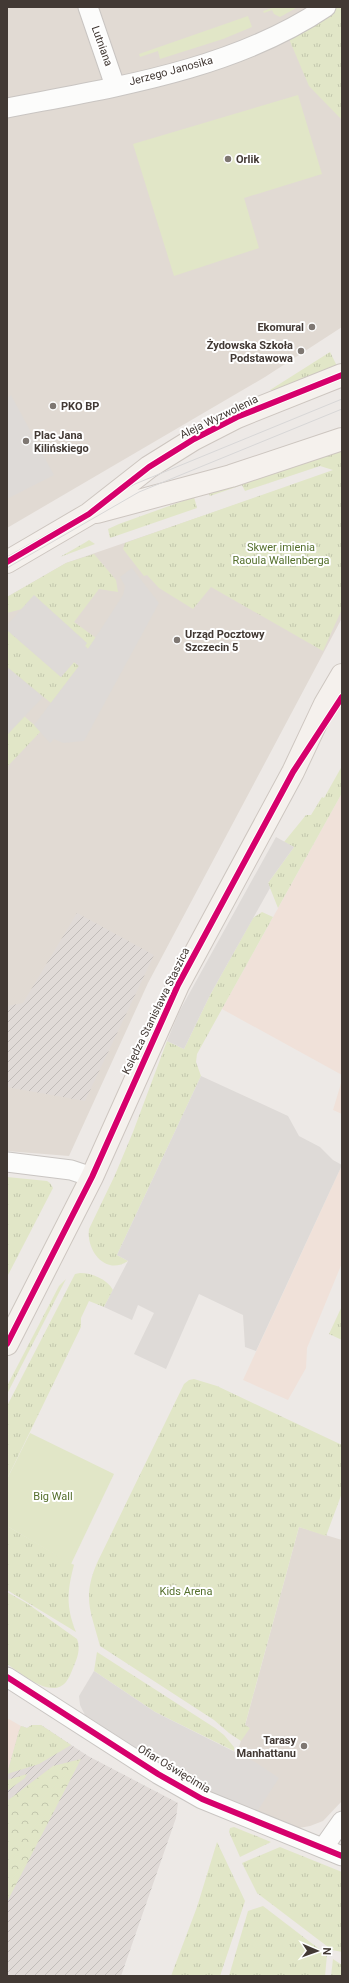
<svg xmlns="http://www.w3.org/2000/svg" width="349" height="1983" viewBox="0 0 349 1983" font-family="Roboto,sans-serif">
	<defs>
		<pattern id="industrial-furrows" width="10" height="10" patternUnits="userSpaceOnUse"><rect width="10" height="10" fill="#e0dad7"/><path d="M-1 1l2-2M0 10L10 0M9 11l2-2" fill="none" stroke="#c1bcb9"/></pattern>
		<pattern id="grass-tufts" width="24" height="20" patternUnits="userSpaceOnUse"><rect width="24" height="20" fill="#e1e6c7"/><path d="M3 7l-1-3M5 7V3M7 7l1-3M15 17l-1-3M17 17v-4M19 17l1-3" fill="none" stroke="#c2c6ac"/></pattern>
		<pattern id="forest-crowns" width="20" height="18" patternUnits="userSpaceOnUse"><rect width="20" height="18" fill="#e1e6c7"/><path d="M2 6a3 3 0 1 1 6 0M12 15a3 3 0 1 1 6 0" fill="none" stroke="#c2c6ac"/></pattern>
	</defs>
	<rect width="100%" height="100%" fill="#ede9e6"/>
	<g fill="#e1dad3">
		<path d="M7,7H342V327L265,377L7,528Z"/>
		<path d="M342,468V618L148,983L69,1156L7,1151V597L66,563Z"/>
		<path d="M299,1527L342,1540V1801L323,1821L310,1826L299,1828L225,1799Z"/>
	</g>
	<g fill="#f0e1d9">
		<path d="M342,793V1075L222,1009Z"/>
		<path d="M342,1080V1114L333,1110Z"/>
		<path d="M342,1165V1263L307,1348L306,1368L288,1400L243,1380Z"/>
		<path d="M7,1718L21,1726L7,1774Z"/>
	</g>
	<g fill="url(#industrial-furrows)">
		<path d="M77,913L154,955L85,1101L7,1087V1006L23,1003Z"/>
		<path d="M32,1725H41L88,1756L178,1803L176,1818L121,1976H7V1774L19,1731L21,1726L27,1728Z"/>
	</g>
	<g fill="url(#grass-tufts)">
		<path d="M334,7H342V120L309,86L289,39Z"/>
		<path d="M330,352L337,366L274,390H270Z"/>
		<path d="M342,450V609L323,651L211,587L193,609L159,588L147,575L144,576L123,549L125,543L333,470L320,466L245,491L242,485L210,496L208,492Z"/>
		<path d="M194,497L197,508L110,538L108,529L119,524Z"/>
		<path d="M89,540L95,544L60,557L86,542Z"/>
		<path d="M94,554L116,580L118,592L99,589L74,622L96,638L88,649L85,646L86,643L34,596L22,609L7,613V597L66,563Z"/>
		<path d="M7,630L61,677L74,662L79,666L51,703L7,667Z"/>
		<path d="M24,716L41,731L7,767V735Z"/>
		<path d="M342,766V793L278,908L268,883L294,847L284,842L306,815H311L322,797L324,798Z"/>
		<path d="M262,912L273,917L197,1054L196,1062L201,1076L117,1255L128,1261C106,1276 86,1251 89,1229L115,1175L133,1132L167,1041L184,1049L210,995L253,918Z"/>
		<path d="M7,1177L47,1181L50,1183L53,1188L7,1277Z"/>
		<path d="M80,1273C92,1273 107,1279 113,1290L104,1307L89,1301L81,1318V1327L7,1479V1406L75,1274Z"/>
		<path d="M66,1279L7,1394V1386L59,1286Z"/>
		<path d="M342,1306V1340L329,1334Z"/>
		<path d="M194,1379L217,1386L342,1445V1493L326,1536L299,1527L245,1725L250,1728L241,1741L229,1733L214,1720L100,1646C91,1612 82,1598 97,1563L184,1384L189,1380Z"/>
		<path d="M7,1526L74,1565C67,1591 66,1607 76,1632L7,1590Z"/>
		<path d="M7,1592L28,1604L77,1639C81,1649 77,1659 73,1668C71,1673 69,1678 66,1682C51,1700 21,1673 7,1664Z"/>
		<path d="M97,1652L215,1728L224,1735L234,1747V1751L155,1712L94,1671Z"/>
		<path d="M32,1725H41L71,1745L39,1764L7,1774L19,1731L21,1726L27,1728Z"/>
		<path d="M27,1774L25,1778L7,1791V1780Z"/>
		<path d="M234,1827L271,1842L240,1857L229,1832L230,1828Z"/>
		<path d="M217,1842L245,1901L220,1976H171L197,1907Z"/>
		<path d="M280,1847L342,1872V1952L332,1950L257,1893L242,1863Z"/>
		<path d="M263,1906L327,1955L325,1976H229L248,1911Z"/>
		<path d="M333,1959L342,1965V1976H331Z"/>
	</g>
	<path fill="url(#forest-crowns)" d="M81,1759L7,1902V1801L53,1766Z"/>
	<g fill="#e1e6c7">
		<path d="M275,7H298L280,17L274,14L272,10L264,13L263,11Z"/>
		<path d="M248,16L252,27L223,39L160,59L158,51L140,57L139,54Z"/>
		<path d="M298,95L322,174L244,198L259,248L174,276L133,144Z"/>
		<path d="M30,1433L114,1474L71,1564L7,1526V1479Z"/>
	</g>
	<g fill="#dedad7">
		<path d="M11,395L54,475L7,499V398Z"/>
		<path d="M132,568L159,603L84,741L63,743L54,739L50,743L34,725L79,666L74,662L61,677L7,630V625L34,595L87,643L85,646L88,649L123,595L125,586L120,577Z"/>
		<path d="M7,667L43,697L7,735Z"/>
		<path d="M276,837L294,847L268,883L270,888L210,995L184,1049L167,1041L179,1012Z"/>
		<path d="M201,1076L288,1116L299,1136L320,1147L333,1160L342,1165L256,1351L245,1347L243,1315L199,1294L166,1369L134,1354L154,1313L138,1305L132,1320L104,1307L128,1261L117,1255Z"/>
		<path d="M94,1671L155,1712L255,1762L279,1778L256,1813L197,1787L85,1715L80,1705L79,1696Z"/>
	</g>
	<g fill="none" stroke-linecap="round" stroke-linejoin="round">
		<defs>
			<g id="street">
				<path d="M88,7L115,86"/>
				<path d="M7,108C115,87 233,70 326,7"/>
				<path d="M7,1162L71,1170L92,1177"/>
				<path d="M7,1677L158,1774L202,1799L342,1856"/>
				<path d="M323,1848L342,1821"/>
			</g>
			<g id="secondary">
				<path d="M97,512L231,476L342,439"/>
				<path d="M7,562L89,514L149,467L194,439L237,417L342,375"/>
				<path d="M7,1344L92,1177L178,985L293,772L325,704L342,675"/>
			</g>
		</defs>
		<use href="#street" stroke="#c9c5c2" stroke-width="21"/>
		<use href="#secondary" stroke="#cdc6c0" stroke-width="24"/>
		<use href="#street" stroke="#fcfcfb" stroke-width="19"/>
		<use href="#secondary" stroke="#f5f1ed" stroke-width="22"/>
		<g stroke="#d8d7d7" stroke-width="1">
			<path d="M7,557L135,484L342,399"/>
			<path d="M7,568L139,492L342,409"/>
		</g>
		<defs>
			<g id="cycleway">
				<path d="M7,562L89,514L149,467L194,439L237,417L342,375"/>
				<path d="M7,1344L92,1177L178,985L293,772L342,697"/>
				<path d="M7,1677L158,1774L202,1799L342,1856"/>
			</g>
		</defs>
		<use href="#cycleway" stroke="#fff" stroke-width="8"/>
		<use href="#cycleway" stroke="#d6006c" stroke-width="6"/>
	</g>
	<g fill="#7e7772" stroke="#fff" stroke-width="1.5">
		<circle cx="228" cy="159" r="4"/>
		<circle cx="312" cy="327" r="4"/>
		<circle cx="301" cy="351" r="4"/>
		<circle cx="53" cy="406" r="4"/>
		<circle cx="26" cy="441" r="4"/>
		<circle cx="177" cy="640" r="4"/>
		<circle cx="304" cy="1746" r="4"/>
	</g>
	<g text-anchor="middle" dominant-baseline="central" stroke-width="4" stroke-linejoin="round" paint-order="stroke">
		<g font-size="11" fill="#423934" stroke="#fff">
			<text transform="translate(102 46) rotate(70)">Lutniana</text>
			<text transform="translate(171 71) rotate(-15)">Jerzego Janosika</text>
			<text transform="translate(219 417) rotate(-26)">Aleja Wyzwolenia</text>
			<text transform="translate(156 1011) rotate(-64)">Księdza Stanisława Staszica</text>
			<text transform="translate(174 1769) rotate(31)">Ofiar Oświęcimia</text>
		</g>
		<g font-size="11" font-weight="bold" fill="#423934" stroke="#fff" text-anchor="start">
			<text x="236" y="159">Orlik</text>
			<text x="304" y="327" text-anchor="end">Ekomural</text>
			<text x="293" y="345" text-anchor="end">Żydowska Szkoła<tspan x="293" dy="13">Podstawowa</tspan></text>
			<text x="61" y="406">PKO BP</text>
			<text x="34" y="435">Plac Jana<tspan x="34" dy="13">Kilińskiego</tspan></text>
			<text x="185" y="634">Urząd Pocztowy<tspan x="185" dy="13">Szczecin 5</tspan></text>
			<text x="296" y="1740" text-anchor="end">Tarasy<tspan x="296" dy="13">Manhattanu</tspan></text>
		</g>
		<g font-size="11" fill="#546f2c" stroke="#fff">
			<text x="281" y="547">Skwer imienia<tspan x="281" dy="13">Raoula Wallenberga</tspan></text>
			<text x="53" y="1496">Big Wall</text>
			<text x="186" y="1591">Kids Arena</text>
		</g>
	</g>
	<rect width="349" height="1983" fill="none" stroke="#423934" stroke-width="16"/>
	<g transform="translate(317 1951) rotate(92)" stroke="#ffffff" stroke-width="3" paint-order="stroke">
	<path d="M0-3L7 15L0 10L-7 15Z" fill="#423934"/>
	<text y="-6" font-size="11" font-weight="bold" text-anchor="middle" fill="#423934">N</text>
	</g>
</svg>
